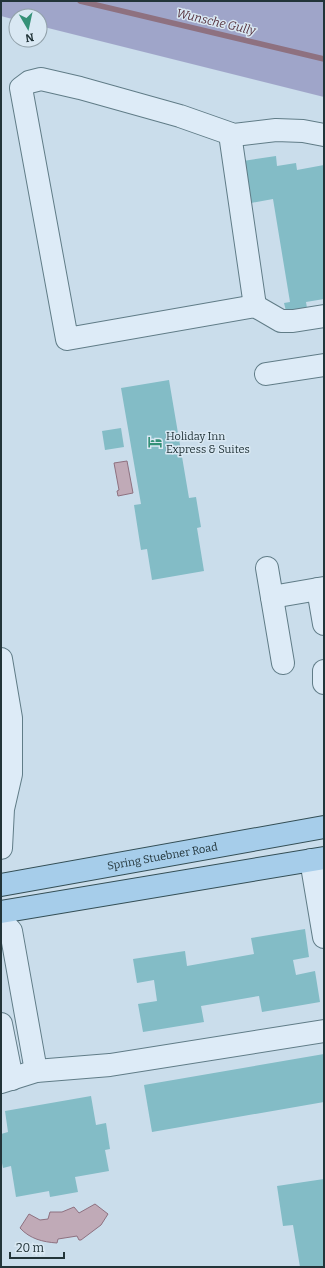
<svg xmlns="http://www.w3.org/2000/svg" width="325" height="1268" viewBox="0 0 325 1268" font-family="Bitter,serif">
	<rect width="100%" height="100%" fill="#caddeb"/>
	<path fill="#9fa5c9" d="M1,1H324V97L40,26V16H16V20L1,16Z"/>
	<g fill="#c0aab7" stroke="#8e7180">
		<path d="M127,461L133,493L118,496L117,491L119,490L114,463Z"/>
		<path d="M95,1204L108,1214L101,1225L81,1240H79L77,1236L58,1239L57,1243C43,1242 30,1239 20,1228L29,1214L40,1220L48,1219L50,1212H62L74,1207L79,1213Z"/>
	</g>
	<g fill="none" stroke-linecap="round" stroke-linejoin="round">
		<path stroke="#8e7180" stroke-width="5.5" d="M80,1L324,59"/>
	</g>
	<g fill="#83bcc6">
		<path d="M276,156L277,166L296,163L297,170L324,165V299L306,302L307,308L286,311L284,303L290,302L273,199L251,203L243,161Z"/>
		<path d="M169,380L189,498L196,497L201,527L197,528L204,571L152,580L147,549L141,550L134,505L141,504L121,388Z"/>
		<path d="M121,428L124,447L105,450L102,431Z"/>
		<path d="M305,929L309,957L293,960L296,975L315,971L320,1002L262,1012L259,996L201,1006L204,1022L143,1032L138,1004L157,1001L154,980L137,983L133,959L185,951L187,966L254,954L251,938Z"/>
		<path d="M324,1054V1102L152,1132L144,1085Z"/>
		<path d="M91,1096L96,1125L106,1123L110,1149L105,1150L109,1171L75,1177L78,1192L50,1197L49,1191L16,1197L11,1166L3,1168L1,1158V1134L8,1132L5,1111Z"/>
		<path d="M324,1179V1267H300L293,1225L283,1226L277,1186Z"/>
	</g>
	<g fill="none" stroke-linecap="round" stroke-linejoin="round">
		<defs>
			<g id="minor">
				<path d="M230,134L255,306"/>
				<path d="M324,135L303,131L276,130L234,135L180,116L80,88L41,79L29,82L21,88L67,339L255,306L281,321H293L324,316"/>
				<path d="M266,374L324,365"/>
				<path d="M267,568L283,663"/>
				<path d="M318,589L324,624"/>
				<path d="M272,597L324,588"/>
				<path d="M1,659L11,718V774L3,809L1,848"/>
				<path d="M324,671V683"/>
				<path d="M311,860L324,937"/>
				<path d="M1,920L11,931L36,1071"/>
				<path d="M1,1024L12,1079"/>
				<path d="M1,1082L36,1071L110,1065L324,1031"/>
			</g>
			<g id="major">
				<path id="s1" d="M1,885L324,827"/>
				<path d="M1,912L324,858"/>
			</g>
		</defs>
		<use href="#minor" stroke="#607c87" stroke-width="24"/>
		<use href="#major" stroke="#334e55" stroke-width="24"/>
		<use href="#minor" stroke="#ddebf7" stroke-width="22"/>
		<use href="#major" stroke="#a6cdea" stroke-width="22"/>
	</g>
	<defs>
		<symbol id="hotel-bare" viewBox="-9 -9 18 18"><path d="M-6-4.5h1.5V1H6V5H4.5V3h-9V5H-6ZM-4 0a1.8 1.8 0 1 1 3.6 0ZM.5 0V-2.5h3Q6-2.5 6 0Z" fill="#359178" stroke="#d9e8f3" stroke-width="2.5" paint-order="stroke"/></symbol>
	</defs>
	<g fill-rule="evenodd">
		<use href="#hotel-bare" x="145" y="432" width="20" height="20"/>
	</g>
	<g text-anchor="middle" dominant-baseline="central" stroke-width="3" stroke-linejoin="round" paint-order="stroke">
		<g font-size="11" fill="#223439" stroke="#d9e8f3" text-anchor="start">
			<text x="166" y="436">Holiday Inn<tspan x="166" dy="13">Express &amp; Suites</tspan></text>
		</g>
		<g font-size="11" fill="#223439" stroke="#d9e8f3">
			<text stroke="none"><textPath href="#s1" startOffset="164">Spring Stuebner Road</textPath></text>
		</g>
		<g font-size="12" font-style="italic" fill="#57333f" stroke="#d9e8f3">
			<text transform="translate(216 22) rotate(13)">Wunsche Gully</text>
		</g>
	</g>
	<rect width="325" height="1268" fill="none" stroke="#223439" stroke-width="4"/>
	<g transform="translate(28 28) rotate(171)"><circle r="19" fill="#d9e8f3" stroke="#90a0a9"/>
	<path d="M0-3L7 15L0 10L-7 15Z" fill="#359178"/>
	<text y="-6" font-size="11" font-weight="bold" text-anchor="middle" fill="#223439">N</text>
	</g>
	<path d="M10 1252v6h54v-6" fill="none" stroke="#223439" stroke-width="2"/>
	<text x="16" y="1252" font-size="12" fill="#223439" stroke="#d9e8f3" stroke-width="3" paint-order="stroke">20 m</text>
</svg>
